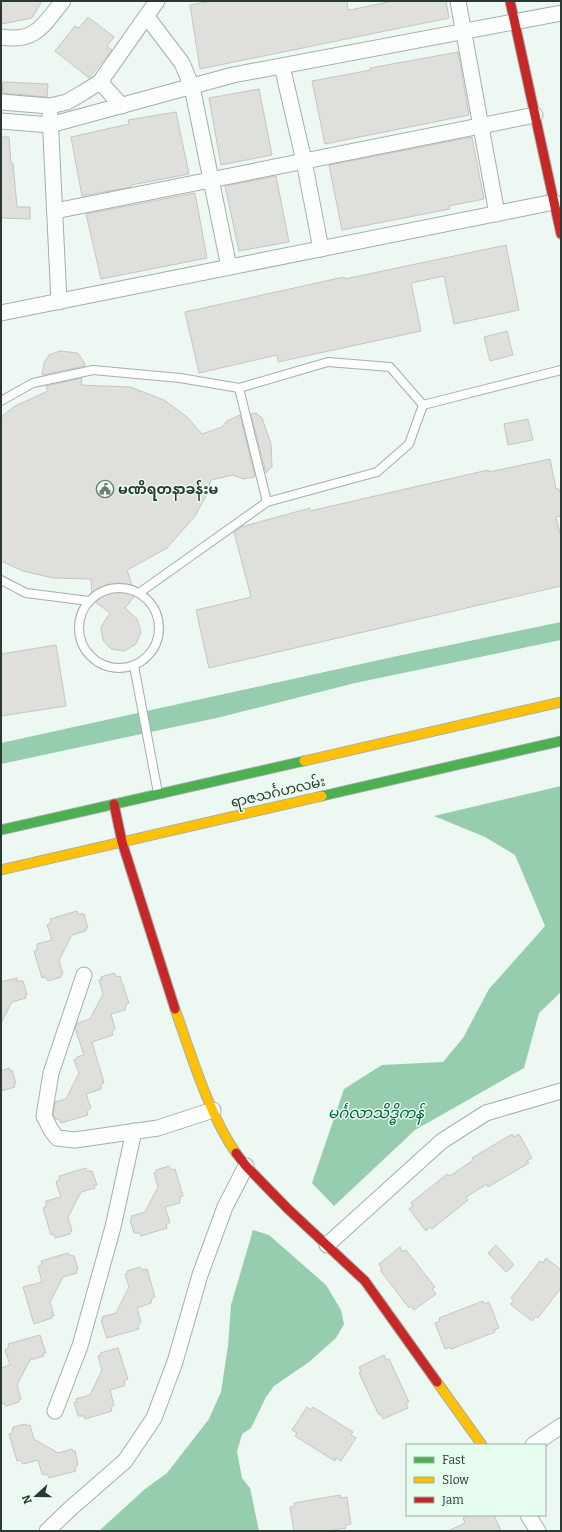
<svg xmlns="http://www.w3.org/2000/svg" width="562" height="1532" viewBox="0 0 562 1532" font-family="Bitter,'Noto Sans Myanmar',serif">
	<rect width="100%" height="100%" fill="#ecf8f1"/>
	<g fill="#96cdaf">
		<path d="M561,622V640L355,683L221,717L1,764V743L402,655Z"/>
		<path d="M561,786V992L539,1013L524,1068L415,1130L334,1206L312,1183L344,1089L382,1065L443,1062L463,1038L489,989L545,926L515,855L485,837L434,816Z"/>
		<path d="M253,1230L269,1235L326,1285L341,1310L344,1324L336,1338L309,1362L274,1386L266,1397L251,1428L242,1434L237,1452L242,1478L250,1488L259,1531H99L145,1489L167,1473L209,1419L221,1392L228,1346L231,1305Z"/>
	</g>
	<g fill="#dfdfdc" stroke="#c7c5c2">
		<path d="M1,1H42L32,18L2,24Z"/>
		<path d="M212,1H347L348,10H350L393,1H446L449,18L200,69L190,5Z"/>
		<path d="M88,17L114,37L107,46L112,50L89,78L55,51L75,26L79,28Z"/>
		<path d="M458,52L469,115L325,144L312,81L371,70L370,68Z"/>
		<path d="M3,82L48,84L47,97L2,93Z"/>
		<path d="M259,89L272,155L221,165L209,98Z"/>
		<path d="M176,112L189,174L131,185V187L82,196L71,137L129,124L128,120Z"/>
		<path d="M1,137H9L11,163H13L17,207H30V219L1,218Z"/>
		<path d="M472,137L484,199L449,206L450,209L342,230L329,165Z"/>
		<path d="M276,176L289,242L239,251L225,186Z"/>
		<path d="M195,193L207,258L101,279L86,214Z"/>
		<path d="M506,245L519,310L454,324L444,276L411,283L421,331L278,362L277,355L199,373L185,312L344,277L345,279Z"/>
		<path d="M507,331L513,355L490,361L484,337Z"/>
		<path d="M60,351L78,353L85,364V366L42,375L44,363L49,355Z"/>
		<path d="M82,378L81,385L130,387L164,400L187,417L202,434L222,427L227,421L240,415L255,477L243,479L233,475L211,480L205,498L195,516L167,548L127,570L134,592L133,598L125,608L137,619L141,632L136,644L124,651L111,649L103,640L101,627L110,613L94,601L92,594L91,579L53,578L23,571L1,561V417L15,406L48,391L46,386Z"/>
		<path d="M256,413L262,418L271,444L272,467L266,473L251,414Z"/>
		<path d="M528,419L533,440L508,445L504,424Z"/>
		<path d="M550,459L556,489H559L561,496V516L556,517L561,537V586L209,668L196,610L251,597L234,532L241,527L310,508V511L488,470L489,472Z"/>
		<path d="M56,645L66,706L1,716V654Z"/>
		<path d="M77,911L78,914H84L88,928H85L86,931L72,935L59,960L63,974L61,975V977L48,981L45,977L42,978L34,951L37,950V944L52,940L47,925L51,922L50,919Z"/>
		<path d="M114,973L117,977L120,976L129,1003L126,1004L125,1010L111,1014L115,1029L112,1032L113,1035L92,1042L104,1083L101,1084V1089L86,1094L91,1108L87,1112L88,1115L61,1123L60,1120L56,1119L53,1115L55,1102L66,1099L79,1073L74,1060L77,1059V1057L84,1055L75,1028L77,1023L90,1019L103,994L99,980L102,979L101,977Z"/>
		<path d="M17,978V981H23L27,995H25L26,998L12,1002L1,1023V982Z"/>
		<path d="M9,1068L10,1071L12,1070L16,1083L14,1084L15,1087L1,1091V1071Z"/>
		<path d="M512,1134L514,1137L519,1134L525,1145L532,1158L527,1161L529,1163L488,1187L487,1184L466,1197L468,1200L432,1229L430,1227L426,1231L409,1209L413,1206L411,1203L447,1174L450,1176L473,1160L472,1158Z"/>
		<path d="M169,1166L172,1170L175,1169L183,1196L180,1197V1203L165,1207L170,1222L166,1225L167,1228L141,1236L140,1233H134L130,1220L132,1219L131,1216L145,1212L158,1187L154,1173L156,1172V1170Z"/>
		<path d="M86,1168L87,1171H92L97,1185H94L95,1188L81,1192L68,1217L72,1231L70,1232V1234L55,1238L54,1234L51,1235L43,1208L46,1207V1201L61,1197L56,1182L60,1179L59,1176Z"/>
		<path d="M496,1245L514,1265L506,1272L488,1253Z"/>
		<path d="M400,1247L403,1252L406,1250L435,1287L432,1289L436,1294L414,1310L411,1306L409,1308L380,1270L382,1269L379,1264Z"/>
		<path d="M68,1253L69,1255L74,1256L78,1269L76,1270L77,1273L63,1277L50,1302L54,1316H52V1318L34,1324L23,1287L42,1282L38,1267L42,1264L41,1261Z"/>
		<path d="M546,1258L561,1270V1288L538,1318L536,1316L532,1321L510,1304L514,1300L511,1298L540,1261L543,1263Z"/>
		<path d="M140,1267L143,1270L147,1269L155,1297L152,1298L151,1303L137,1308L141,1322L138,1326L139,1329L107,1338L101,1320L103,1319L102,1317L116,1313L129,1287L125,1274L128,1273L127,1271Z"/>
		<path d="M483,1301L484,1304L489,1302L499,1328L494,1330L495,1332L451,1349L450,1347L445,1349L435,1323L440,1321L439,1318Z"/>
		<path d="M40,1335L46,1353H43L44,1356L30,1360L17,1385L21,1399L19,1400V1402L6,1406L5,1404L1,1403V1368L10,1365L5,1350L9,1347L8,1344Z"/>
		<path d="M118,1348L128,1379L125,1380L124,1386L110,1390L114,1405L111,1408L112,1411L85,1419L84,1416H78L74,1402H77L76,1399L90,1395L102,1370L98,1356L101,1355L100,1353Z"/>
		<path d="M384,1355L386,1360L389,1359L409,1402L406,1403L408,1408L383,1419L381,1414L379,1415L359,1373L361,1372L359,1367Z"/>
		<path d="M307,1407L311,1410L313,1407L353,1432L351,1435L356,1438L341,1461L336,1458L335,1461L295,1436L297,1433L292,1430Z"/>
		<path d="M26,1424L27,1426L30,1425L34,1439L58,1453L72,1449L73,1452L75,1451L78,1465L75,1468L76,1471L49,1478L48,1475L42,1474L38,1460L23,1464L20,1460L17,1461L9,1434L12,1433L13,1427Z"/>
		<path d="M340,1495L341,1498L347,1497L349,1512L351,1524L346,1525V1528L328,1531H294L290,1507L295,1506L294,1503Z"/>
		<path d="M471,1515H494L501,1531H448L465,1523L463,1518Z"/>
	</g>
	<g fill="none" stroke-linecap="round" stroke-linejoin="round">
		<defs>
			<g id="lane">
				<path d="M239,388L328,362L390,367L423,405"/>
				<path d="M1,401L33,383L93,370L180,378L239,388L267,502L139,593"/>
				<path d="M423,405L561,370"/>
				<path d="M267,502L377,472L409,444L423,405"/>
				<path d="M1,580L26,593L89,601"/>
				<circle cx="119" cy="628" r="40"/>
				<path d="M134,666L158,793"/>
			</g>
			<g id="street">
				<path d="M458,1L497,214"/>
				<path d="M147,17L182,63L192,87L229,267"/>
				<path d="M1,37C36,43 43,25 63,1"/>
				<path d="M282,66L304,161L321,249"/>
				<path d="M100,82L122,106"/>
				<path d="M1,102L50,106L67,102L84,92L100,82L157,1"/>
				<path d="M50,115L59,302"/>
				<path d="M1,121L50,125L233,75L561,13"/>
				<path d="M55,211L535,115"/>
				<path d="M1,313L554,202"/>
				<path d="M84,975L51,1073L44,1116L51,1130L57,1138L75,1140L158,1128L213,1110"/>
				<path d="M327,1245L442,1141L486,1113L561,1091"/>
				<path d="M55,1411L80,1346L113,1227L134,1131"/>
				<path d="M533,1445L561,1426"/>
				<path d="M528,1515L538,1531"/>
				<path d="M47,1531L71,1508L125,1461L154,1418L175,1362L200,1275L225,1207L246,1166"/>
			</g>
			<g id="fast">
				<path d="M322,796L561,741"/>
				<path d="M1,830L304,761"/>
			</g>
			<g id="slow">
				<path d="M304,761L561,702"/>
				<path d="M1,870L322,796"/>
				<path d="M175,1009C191,1054 209,1115 236,1153"/>
				<path d="M437,1382L482,1445"/>
			</g>
			<g id="jam">
				<path d="M510,1L561,234"/>
				<path d="M114,804L122,842L175,1009"/>
				<path d="M236,1153L246,1166L288,1209L365,1281L437,1382"/>
			</g>
		</defs>
		<use href="#lane" stroke="#a4b0aa" stroke-width="10"/>
		<use href="#street" stroke="#a4b0aa" stroke-width="17"/>
		<use href="#fast" stroke="#a4b0aa" stroke-width="11"/>
		<use href="#slow" stroke="#a4b0aa" stroke-width="11"/>
		<use href="#jam" stroke="#a4b0aa" stroke-width="11"/>
		<use href="#lane" stroke="#fcfefd" stroke-width="8"/>
		<use href="#street" stroke="#fcfefd" stroke-width="15"/>
		<use href="#fast" stroke="#4caf50" stroke-width="9"/>
		<use href="#slow" stroke="#ffc107" stroke-width="9"/>
		<use href="#jam" stroke="#c62828" stroke-width="9"/>
	</g>
	<defs>
		<symbol id="civic-ring" viewBox="-11 -11 22 22"><circle r="9.5" fill="#e7fdf0" stroke="#6e7c74" stroke-width="1.5"/><path d="M-.6-6.5H3V-4.5H.6V-3L4-1V1h2V6H-6V1h2V-1L-.6-3ZM-1.2 2.5V6h2.4V2.5Z" fill="#6e7c74"/></symbol>
	</defs>
	<g fill-rule="evenodd">
		<use href="#civic-ring" x="95" y="479" width="20" height="20"/>
	</g>
	<g text-anchor="middle" dominant-baseline="central" stroke-width="3" stroke-linejoin="round" paint-order="stroke">
		<g font-size="14" font-weight="bold" fill="#2a3931" stroke="#e7fdf0" text-anchor="start">
			<text x="118" y="489">မဏိရတနာခန်းမ</text>
		</g>
		<g font-size="14" fill="#2a3931" stroke="#e7fdf0">
			<text transform="translate(278 792) rotate(-13)">ရာဇသင်္ဂဟလမ်း</text>
		</g>
		<g font-size="15" font-style="italic" fill="#01623e" stroke="#e7fdf0">
			<text x="376" y="1113">မင်္ဂလာသိဒ္ဓိကန်</text>
		</g>
	</g>
	<rect width="562" height="1532" fill="none" stroke="#2a3931" stroke-width="4"/>
	<rect x="406" y="1444" width="140" height="72" fill="#e7fdf0" stroke="#9bafa4"/>
	<rect x="414" y="1457" width="20" height="6" fill="#4caf50" stroke="#9bafa4"/>
	<text x="442" y="1464" font-size="12" fill="#2a3931">Fast</text>
	<rect x="414" y="1477" width="20" height="6" fill="#ffc107" stroke="#9bafa4"/>
	<text x="442" y="1484" font-size="12" fill="#2a3931">Slow</text>
	<rect x="414" y="1497" width="20" height="6" fill="#c62828" stroke="#9bafa4"/>
	<text x="442" y="1504" font-size="12" fill="#2a3931">Jam</text>
	<g transform="translate(36 1496) rotate(249)" stroke="#e7fdf0" stroke-width="3" paint-order="stroke">
	<path d="M0-3L7 15L0 10L-7 15Z" fill="#2a3931"/>
	<text y="-6" font-size="11" font-weight="bold" text-anchor="middle" fill="#2a3931">N</text>
	</g>
</svg>
